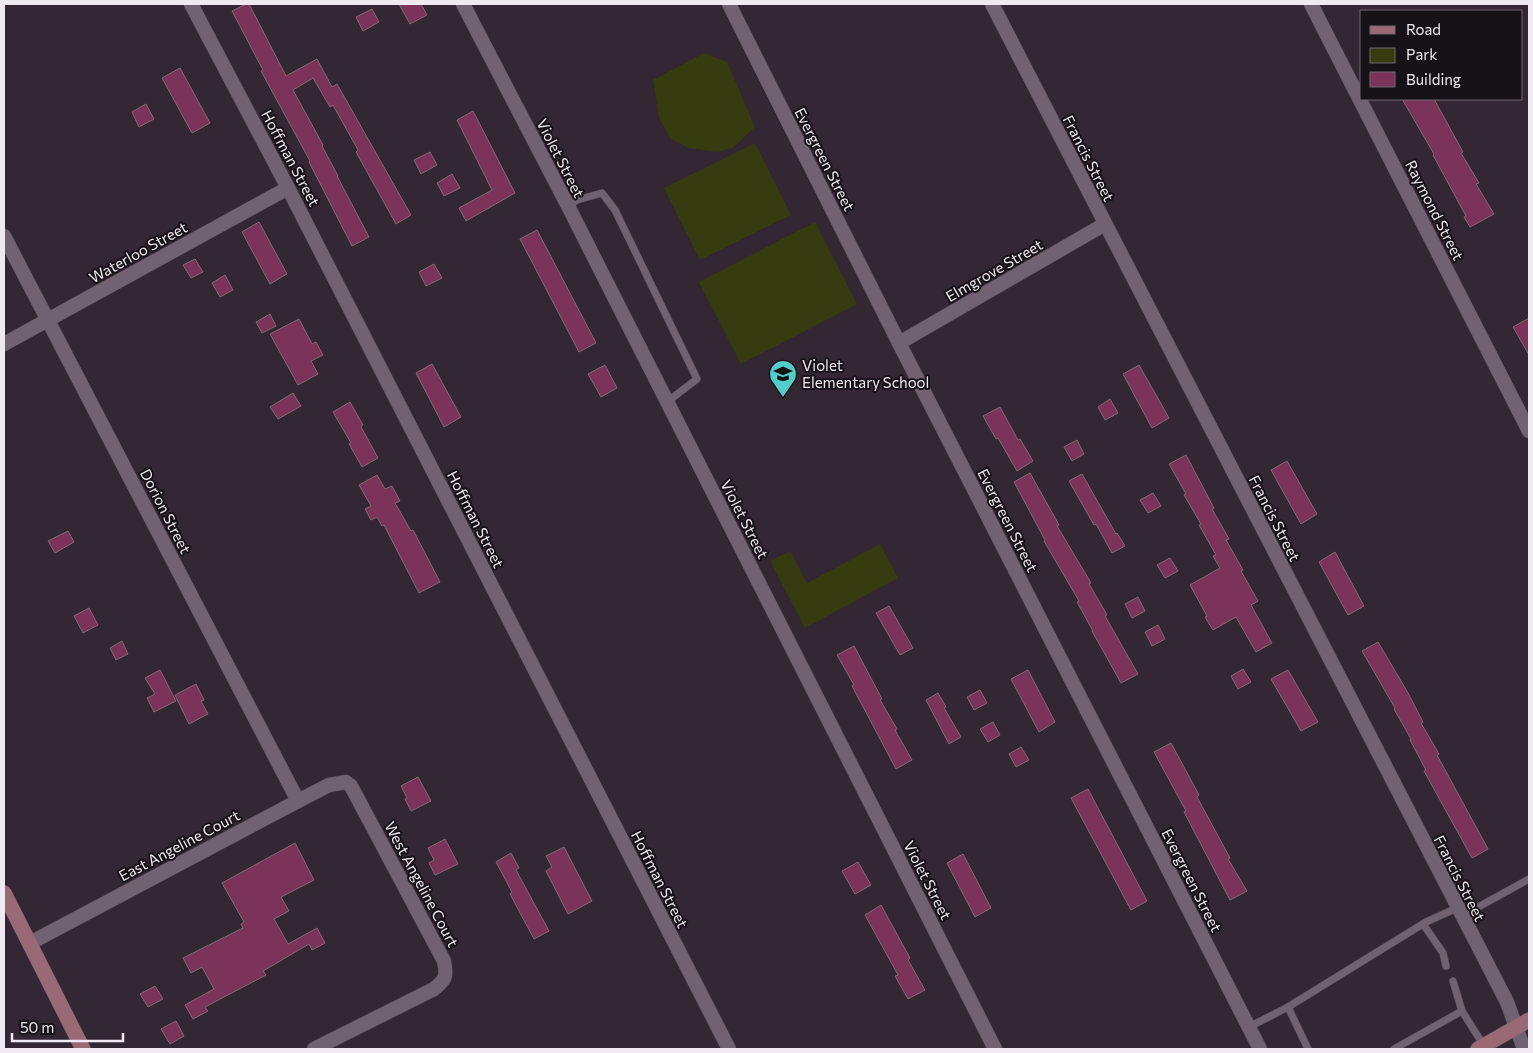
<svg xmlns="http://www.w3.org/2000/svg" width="1533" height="1053" viewBox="0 0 1533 1053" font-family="Commissioner,sans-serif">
	<rect width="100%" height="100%" fill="#332734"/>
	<g fill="#373b10">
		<path d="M704,53L727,62L755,127L733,148L717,152L689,148L671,139L659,118L653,80Z"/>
		<path d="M755,143L791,215L700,260L664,188Z"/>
		<path d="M815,222L857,304L741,364L699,282Z"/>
		<path d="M880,544L898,578L805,628L770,561L790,551L807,583Z"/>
	</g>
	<g fill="#7b335a" stroke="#7f6b74">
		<path d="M246,4H249L286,76L317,59L332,87L337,84L411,215L396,224L356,152L358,150L333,105L330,107L313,78L293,90L323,145L322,146L338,176H337L369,237L352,246L309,162L310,161L261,71L263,70L232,11Z"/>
		<path d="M399,4H421L427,15L410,24Z"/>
		<path d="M372,9L379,22L363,31L356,17Z"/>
		<path d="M180,68L210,123L192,133L162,78Z"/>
		<path d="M1402,99H1434L1463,152L1461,153L1479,183L1476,184L1494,214L1470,227L1464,217L1466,216L1433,155L1434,154Z"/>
		<path d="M146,104L154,119L139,127L132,112Z"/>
		<path d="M473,111L515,193L466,221L459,208L492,190L457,120Z"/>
		<path d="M430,152L437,165L421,174L414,160Z"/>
		<path d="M452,174L460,188L444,196L437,183Z"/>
		<path d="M259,222L287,274L270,284L242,232Z"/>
		<path d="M537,230L596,343L579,352L520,239Z"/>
		<path d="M195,259L203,272L191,278L183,265Z"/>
		<path d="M434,264L442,278L426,286L419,272Z"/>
		<path d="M225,275L233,290L220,297L212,283Z"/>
		<path d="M270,314L276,326L262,333L256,322Z"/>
		<path d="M1529,318V355L1513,327Z"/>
		<path d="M299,319L312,344L316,342L323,355L311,361L318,374L298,385L270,334Z"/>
		<path d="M432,364L461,417L444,427L416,373Z"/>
		<path d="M605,365L617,388L601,397L588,374Z"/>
		<path d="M1139,365L1169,418L1152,428L1123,374Z"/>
		<path d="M293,393L301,406L278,419L270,407Z"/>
		<path d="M1110,399L1118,413L1105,420L1098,407Z"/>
		<path d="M350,402L363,425L361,427L378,458L362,467L349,444L351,443L333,412Z"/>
		<path d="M1000,407L1018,440L1020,439L1033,461L1017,471L998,438L996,439L983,416Z"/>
		<path d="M1077,440L1084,454L1072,461L1064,447Z"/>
		<path d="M1186,455L1214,508L1212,509L1229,539L1226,540L1243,570L1241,571L1258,601L1251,605L1272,643L1256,652L1236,617L1213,630L1205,617L1207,616L1190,585L1220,568L1213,556L1216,555L1199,525L1201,524L1184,495L1186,494L1169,464Z"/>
		<path d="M1287,461L1317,514L1301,524L1271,470Z"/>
		<path d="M1030,473L1059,525L1057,526L1091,583L1089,584L1107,615L1105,616L1138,674L1121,683L1092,631H1093L1077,602L1079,601L1044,541L1045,540L1014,482Z"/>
		<path d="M1082,474L1116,534L1117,533L1125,546L1112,553L1096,524L1094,525L1069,481Z"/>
		<path d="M377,475L385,489L392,486L400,501L395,503L411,531L413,530L440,582L419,593L384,525L382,526L377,517L371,520L365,509L371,506L359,485Z"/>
		<path d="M1153,493L1161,506L1148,513L1140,500Z"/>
		<path d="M68,531L74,542L55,553L48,541Z"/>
		<path d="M1335,552L1364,606L1348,615L1319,562Z"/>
		<path d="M1170,558L1178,571L1165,578L1157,565Z"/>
		<path d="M1138,597L1145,611L1132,618L1125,604Z"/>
		<path d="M889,606L913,648L900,655L876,613Z"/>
		<path d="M89,608L98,625L83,633L74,616Z"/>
		<path d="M1158,625L1165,639L1152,646L1145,632Z"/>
		<path d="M122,641L128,654L116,660L110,648Z"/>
		<path d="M1378,642L1408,693L1423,722L1421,723L1439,754L1437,755L1488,849L1472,858L1424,771L1426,770L1410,740L1411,739L1394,709L1395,708L1362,651Z"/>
		<path d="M854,646L882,699L880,700L897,729L895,730L912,760L896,769L852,686L854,685L837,655Z"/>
		<path d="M1243,669L1251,682L1238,689L1231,676Z"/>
		<path d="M160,670L176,701L154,712L147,698L155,694L145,678Z"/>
		<path d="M1028,670L1055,722L1039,732L1011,679Z"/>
		<path d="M1288,670L1318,722L1301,731L1271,679Z"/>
		<path d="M196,684L204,700L201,701L208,714L189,724L175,695Z"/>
		<path d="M980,690L987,703L974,710L967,697Z"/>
		<path d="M938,693L946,707L944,708L961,737L949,744L926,700Z"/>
		<path d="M993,722L1000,735L988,742L980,729Z"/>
		<path d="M1171,743L1199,795L1197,797L1230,858L1228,859L1247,891L1230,900L1184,812L1186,811L1154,752Z"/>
		<path d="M1021,747L1029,760L1016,767L1009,754Z"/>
		<path d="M418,777L431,801L411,811L405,799L407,798L401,786Z"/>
		<path d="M1088,789L1147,901L1131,910L1071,798Z"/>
		<path d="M445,839L458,864L435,875L429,863L434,860L428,848Z"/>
		<path d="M295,843L314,880L281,897L289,911L274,919L288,944L317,928L325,943L312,950L309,944L263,971L266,975L205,1007L208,1011L193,1019L185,1005L214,989L202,967L191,973L183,958L243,928L241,924L244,922L222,883Z"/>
		<path d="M564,847L592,901L568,914L546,871L552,867L546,856Z"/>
		<path d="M511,853L519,868L516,870L549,931L534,939L510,894L512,892L496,862Z"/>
		<path d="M963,854L991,908L975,917L947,863Z"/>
		<path d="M858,862L871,885L855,894L842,871Z"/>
		<path d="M881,905L910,958L908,960L925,990L908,999L895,976L898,975L865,915Z"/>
		<path d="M155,986L163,999L148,1007L140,994Z"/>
		<path d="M176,1021L184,1036L170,1044L161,1029Z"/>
	</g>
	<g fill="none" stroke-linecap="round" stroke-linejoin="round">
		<defs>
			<g id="lane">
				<path d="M568,206L577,200L602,193L615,210L697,379L667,402"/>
				<path d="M1462,916L1529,879"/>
				<path d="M1423,924L1443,953L1446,966"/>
				<path d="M1288,1007L1426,922L1457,908"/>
				<path d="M1462,1011L1484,1046"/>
				<path d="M1249,1027L1288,1007L1308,1049"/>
				<path d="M1394,1049L1462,1011L1453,981"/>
			</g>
			<g id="street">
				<path d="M191,4L288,188L729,1049"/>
				<path d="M463,4L568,206L995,1049"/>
				<path d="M729,4L899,343L1260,1049"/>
				<path d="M992,4L1507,1002L1524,1049"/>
				<path d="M1311,4L1529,431"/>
				<path d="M4,236L298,801"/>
				<path d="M899,343L1105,224"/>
				<path d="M4,344L288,188"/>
				<path d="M30,943L298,801L329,785L346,782L351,786L444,961C447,977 446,979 434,989L314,1049"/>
			</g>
			<g id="secondary">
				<path d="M4,893L83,1049"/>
				<path d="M1478,1049L1529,1020"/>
			</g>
		</defs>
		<use href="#lane" stroke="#4e444f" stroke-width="8"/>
		<use href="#street" stroke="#4e444f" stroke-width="15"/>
		<use href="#secondary" stroke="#4e444f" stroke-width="16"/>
		<use href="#lane" stroke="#706271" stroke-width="7"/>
		<use href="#street" stroke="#706271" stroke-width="14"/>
		<use href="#secondary" stroke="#996976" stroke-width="15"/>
	</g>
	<defs>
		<symbol id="school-pin" viewBox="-11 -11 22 30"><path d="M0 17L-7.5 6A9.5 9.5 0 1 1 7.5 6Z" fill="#53cdca" stroke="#171218"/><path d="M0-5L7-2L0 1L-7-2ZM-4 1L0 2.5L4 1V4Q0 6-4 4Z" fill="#111"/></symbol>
	</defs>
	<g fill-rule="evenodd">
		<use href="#school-pin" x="767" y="358" width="32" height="43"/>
	</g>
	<g text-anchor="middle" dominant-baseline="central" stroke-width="4" stroke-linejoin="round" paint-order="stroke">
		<g font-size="15" fill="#f1e9f1" stroke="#171218">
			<text transform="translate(291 158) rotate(62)">Hoffman Street</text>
			<text transform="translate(561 158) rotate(63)">Violet Street</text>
			<text transform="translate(1089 158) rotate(63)">Francis Street</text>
			<text transform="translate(825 159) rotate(63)">Evergreen Street</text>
			<text transform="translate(1435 210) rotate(63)">Raymond Street</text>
			<text transform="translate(138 252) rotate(-29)">Waterloo Street</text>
			<text transform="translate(994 270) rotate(-30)">Elmgrove Street</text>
			<text transform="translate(166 511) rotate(63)">Dorion Street</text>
			<text transform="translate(1275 518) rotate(63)">Francis Street</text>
			<text transform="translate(476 519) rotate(63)">Hoffman Street</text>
			<text transform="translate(745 519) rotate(63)">Violet Street</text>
			<text transform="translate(1008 520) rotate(63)">Evergreen Street</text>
			<text transform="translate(179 845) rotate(-28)">East Angeline Court</text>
			<text transform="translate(1460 878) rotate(63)">Francis Street</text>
			<text transform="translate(660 879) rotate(63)">Hoffman Street</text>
			<text transform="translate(928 880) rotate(63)">Violet Street</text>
			<text transform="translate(1192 880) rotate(63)">Evergreen Street</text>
			<text transform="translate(422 884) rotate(62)">West Angeline Court</text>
		</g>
		<g font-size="15" fill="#f1e9f1" stroke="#171218" text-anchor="start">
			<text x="802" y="365">Violet<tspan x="802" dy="17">Elementary School</tspan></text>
		</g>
	</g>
	<rect width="1533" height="1053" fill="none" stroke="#f1e9f1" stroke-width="10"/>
	<rect x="1360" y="10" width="162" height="90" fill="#171218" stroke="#6e686f"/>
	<rect x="1370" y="26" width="25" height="8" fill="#996976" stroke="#6e686f"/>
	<text x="1406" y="35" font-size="15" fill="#f1e9f1">Road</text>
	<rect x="1370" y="48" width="25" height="15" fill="#373b10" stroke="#6e686f"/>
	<text x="1406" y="60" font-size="15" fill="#f1e9f1">Park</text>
	<rect x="1370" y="72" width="25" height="15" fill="#7b335a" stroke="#6e686f"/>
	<text x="1406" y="85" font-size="15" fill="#f1e9f1">Building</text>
	<path d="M12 1033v8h111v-8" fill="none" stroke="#f1e9f1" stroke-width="2.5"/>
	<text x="20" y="1033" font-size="15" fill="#f1e9f1" stroke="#171218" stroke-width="4" paint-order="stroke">50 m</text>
</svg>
